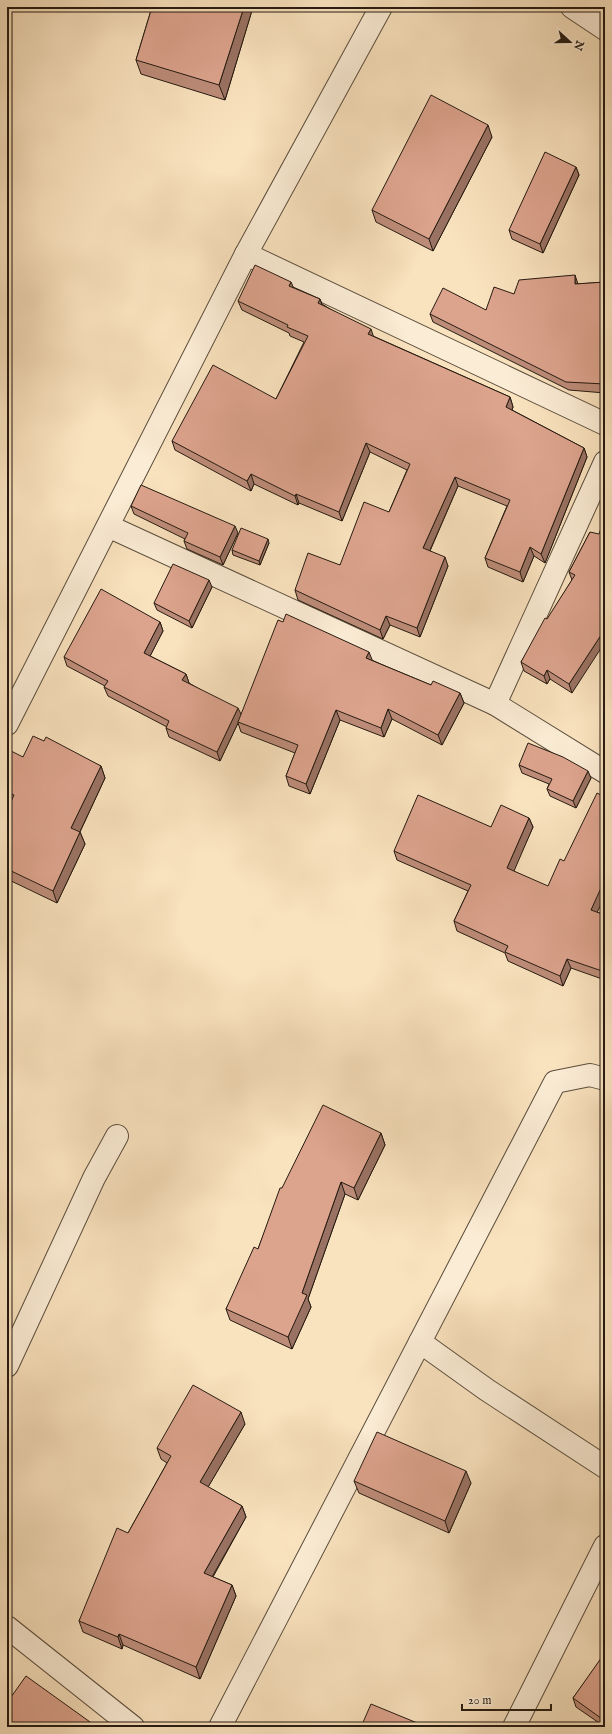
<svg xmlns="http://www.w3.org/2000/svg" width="612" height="1734" viewBox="0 0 612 1734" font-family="'IM FELL English',serif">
	<rect width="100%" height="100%" fill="#f9e2be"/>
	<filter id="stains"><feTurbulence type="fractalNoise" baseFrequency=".005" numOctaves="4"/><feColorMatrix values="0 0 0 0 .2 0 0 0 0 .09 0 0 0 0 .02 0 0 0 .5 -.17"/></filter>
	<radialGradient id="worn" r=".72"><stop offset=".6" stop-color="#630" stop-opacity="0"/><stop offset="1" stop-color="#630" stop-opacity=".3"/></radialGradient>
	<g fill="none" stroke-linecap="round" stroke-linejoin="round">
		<defs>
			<g id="minor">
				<path d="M572,7L605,29"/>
				<path d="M246,254L605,424"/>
				<path d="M108,526L495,704L605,772"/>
				<path d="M495,704L605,462"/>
				<path d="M7,724L246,254L381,7"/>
				<path d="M420,1342L487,1390L605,1467"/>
				<path d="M7,1366L94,1178L117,1136"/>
				<path d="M7,1627L133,1727"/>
				<path d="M220,1727L555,1082L590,1075L605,1079"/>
				<path d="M514,1727L605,1546"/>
			</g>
		</defs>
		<use href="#minor" stroke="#5b4d3c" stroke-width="24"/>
		<use href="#minor" stroke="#fbecd5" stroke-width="22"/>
	</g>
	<g fill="#bd8c79" stroke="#261b11">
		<path d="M152,7H253L225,100L141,74L136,60Z"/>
		<path d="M492,137L433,251L376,222L372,210Z"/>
		<path d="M576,167L579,175L543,253L512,239L509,230Z"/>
		<path d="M605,282V393L569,390L433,322L430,314L486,310L514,294L578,284Z"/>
		<path d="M293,287L320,299L322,304L373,336L510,397L513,407L512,410L584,448L587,457L545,563L534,556L523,582L488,567L485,558L507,506L458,486L430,551L448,566L420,637L390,625L383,639L298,600L295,590L340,565L389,512L407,470L370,452L342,521L299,503L298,505L254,484L251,491L175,450L172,441L276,399L304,342L290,336L289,333L242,310L238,301Z"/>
		<path d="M131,506L238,533L223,565L187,549L184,541L185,539L134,514Z"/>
		<path d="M590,532L572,693L550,679L547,684L524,671L521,662L572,580L569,572Z"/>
		<path d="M269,543L260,565L233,555L232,550Z"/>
		<path d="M212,587L192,628L157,610L154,603Z"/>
		<path d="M160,622L163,631L150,656L186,674L189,683L241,714L373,661L431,685L460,693L464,703L442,745L392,719L384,737L340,720L310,794L289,786L286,776L295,753L241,732L238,723L220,761L169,737L166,728L167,727L108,696L104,687L105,686L67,666L64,657Z"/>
		<path d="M44,741L101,766L105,778L80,832L85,844L57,903L7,879V810L10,803L7,802V760L23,757Z"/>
		<path d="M519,765L591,778L576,808L550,796L547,789L549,784L522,773Z"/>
		<path d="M529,818L533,827L513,871L597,912L605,915V980L571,968L563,986L508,961L505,953L457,931L454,921L468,891L397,860L394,851Z"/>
		<path d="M381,1133L385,1145L358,1200L345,1194L308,1299L311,1307L292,1349L230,1320L226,1309L258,1249L282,1188Z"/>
		<path d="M245,1424L208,1487L242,1506L246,1517L213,1577L232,1585L236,1596L200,1679L123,1645L122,1649L83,1632L79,1621L167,1463L161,1459L157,1448Z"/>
		<path d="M354,1481L471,1483L449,1533L359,1493Z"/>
		<path d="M605,1654V1727L576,1707L573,1698Z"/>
	</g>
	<g fill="#9a7263" stroke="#261b11">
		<path d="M244,7H253L225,100L219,85Z"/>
		<path d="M488,125L492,137L433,251L429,239Z"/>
		<path d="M576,167L579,175L543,253L540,244Z"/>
		<path d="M575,275L578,284H575Z"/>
		<path d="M291,282L295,291L289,286Z"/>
		<path d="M320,299L323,308L318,303Z"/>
		<path d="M371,329L374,338L368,334Z"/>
		<path d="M510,397L513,407L509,416L506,407Z"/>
		<path d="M366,443L370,452L342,521L339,512Z"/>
		<path d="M584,448L587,457L545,563L541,554Z"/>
		<path d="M251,474L254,484L251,491L247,481Z"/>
		<path d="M455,477L458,486L427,557L423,548Z"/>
		<path d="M296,494L299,503L298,505L295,496Z"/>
		<path d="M235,526L238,533L223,565L220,557Z"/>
		<path d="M268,539L269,543L260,565L259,561Z"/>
		<path d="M530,547L534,556L523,582L520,572Z"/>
		<path d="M445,557L448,566L420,637L417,628Z"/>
		<path d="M209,580L212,587L192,628L189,621Z"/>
		<path d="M386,616L390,625L383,639L380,630Z"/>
		<path d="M160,622L163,631L147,662L144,653Z"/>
		<path d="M605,629V642L572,693L569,684Z"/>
		<path d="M369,652L373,662L366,658Z"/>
		<path d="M547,670L550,679L547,684L544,676Z"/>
		<path d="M186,674L189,683L186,689L182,680Z"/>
		<path d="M460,693L464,703L442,745L438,735Z"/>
		<path d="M238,708L242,716L238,722V723L220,761L217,752Z"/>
		<path d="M388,709L392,719L384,737L381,728Z"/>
		<path d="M336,710L340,720L310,794L306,784Z"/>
		<path d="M101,766L105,778L76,840L71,828Z"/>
		<path d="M588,771L591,778L576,808L573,801Z"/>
		<path d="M529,818L533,827L511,878L507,868Z"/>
		<path d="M80,832L85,844L57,903L53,891Z"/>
		<path d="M605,873V896L594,919L591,910L603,878Z"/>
		<path d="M567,959L571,968L563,986L560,976Z"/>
		<path d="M381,1133L385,1145L358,1200L354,1188Z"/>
		<path d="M341,1182L345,1194L308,1299L311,1307L292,1349L288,1337L302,1293Z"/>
		<path d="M241,1412L245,1424L204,1494L200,1482Z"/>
		<path d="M466,1471L471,1483L449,1533L445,1521Z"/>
		<path d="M242,1506L246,1517L208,1584L204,1573Z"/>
		<path d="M232,1585L236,1596L200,1679L196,1667Z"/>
		<path d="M119,1634L123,1645L122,1649L118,1637Z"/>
	</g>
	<g fill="#dca38d" stroke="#261b11">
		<path d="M152,7H244L219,85L136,60Z"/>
		<path d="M431,95L488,125L429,239L372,210Z"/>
		<path d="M545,152L576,167L540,244L509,230Z"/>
		<path d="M255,265L291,282L289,286L320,299L318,303L371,329L368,334L510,397L506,407L584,448L541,554L530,547L520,572L485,558L510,500L455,477L423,548L445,557L417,628L386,616L380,630L295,590L308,553L340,565L364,502L389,512L410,464L366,443L339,512L296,494L295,496L251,474L247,481L172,441L213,365L276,399L308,336L287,327L288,325L238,301Z"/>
		<path d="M575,275V284L605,282V384L566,382L430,314L443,288L486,310L494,287L514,294L519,280Z"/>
		<path d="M141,485L235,526L220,557L184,541L188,533L131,506Z"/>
		<path d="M605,517V629L569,684L547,670L544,676L521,662L545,618L547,619L575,575L569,572L590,532L599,534Z"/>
		<path d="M241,528L268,539L259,561L232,550Z"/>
		<path d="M173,564L209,580L189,621L154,603Z"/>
		<path d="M101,589L160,622L144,653L186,674L182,680L238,708L217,752L166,728L169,721L104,687L108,681L64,657Z"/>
		<path d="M286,614L369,652L366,658L431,685L433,681L460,693L438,735L388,709L381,728L336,710L306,784L286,776L298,745L238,722L278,620L283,622Z"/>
		<path d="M33,736L44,741L46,737L101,766L71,828L80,832L53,891L7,869V810L14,795L7,792V760L11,751L23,757Z"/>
		<path d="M528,743L563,757L588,771L573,801L547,789L552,779L519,765Z"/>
		<path d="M597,793L605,797V873L603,878L605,879L591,910L605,915V972L567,959L560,976L505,952L508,946L454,921L471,885L394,851L418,795L491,827L501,805L529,818L507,868L548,886L560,859L564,861Z"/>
		<path d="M323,1105L381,1133L354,1188L341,1182L302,1293L307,1295L288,1337L226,1309L254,1247L258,1249L280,1188H282Z"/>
		<path d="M193,1385L241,1412L200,1482L242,1506L204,1573L232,1585L196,1667L119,1634L118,1637L79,1621L117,1528L128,1533L171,1456L157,1448Z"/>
		<path d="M377,1432L466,1471L445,1521L354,1481Z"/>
		<path d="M604,1654H605V1721L573,1698Z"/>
		<path d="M26,1676L97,1727H7V1694L11,1697Z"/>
		<path d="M371,1704L427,1727H361Z"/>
	</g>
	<rect width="612" height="1734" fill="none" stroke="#f9e2be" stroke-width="24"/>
	<rect x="8" y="8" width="596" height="1718" fill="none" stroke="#261b11" stroke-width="2"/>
	<rect x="12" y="12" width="588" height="1710" fill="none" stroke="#261b11"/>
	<g transform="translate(570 42) rotate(111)" stroke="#fbecd5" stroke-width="3" paint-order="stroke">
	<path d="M0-3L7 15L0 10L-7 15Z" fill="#261b11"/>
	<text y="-6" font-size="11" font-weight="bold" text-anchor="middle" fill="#261b11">N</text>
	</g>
	<path d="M462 1704v6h89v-6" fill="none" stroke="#261b11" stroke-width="2"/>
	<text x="468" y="1704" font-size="12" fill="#261b11" stroke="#fbecd5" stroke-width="3" paint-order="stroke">20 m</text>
	<rect width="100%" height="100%" filter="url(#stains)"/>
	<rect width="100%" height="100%" fill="url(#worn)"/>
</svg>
